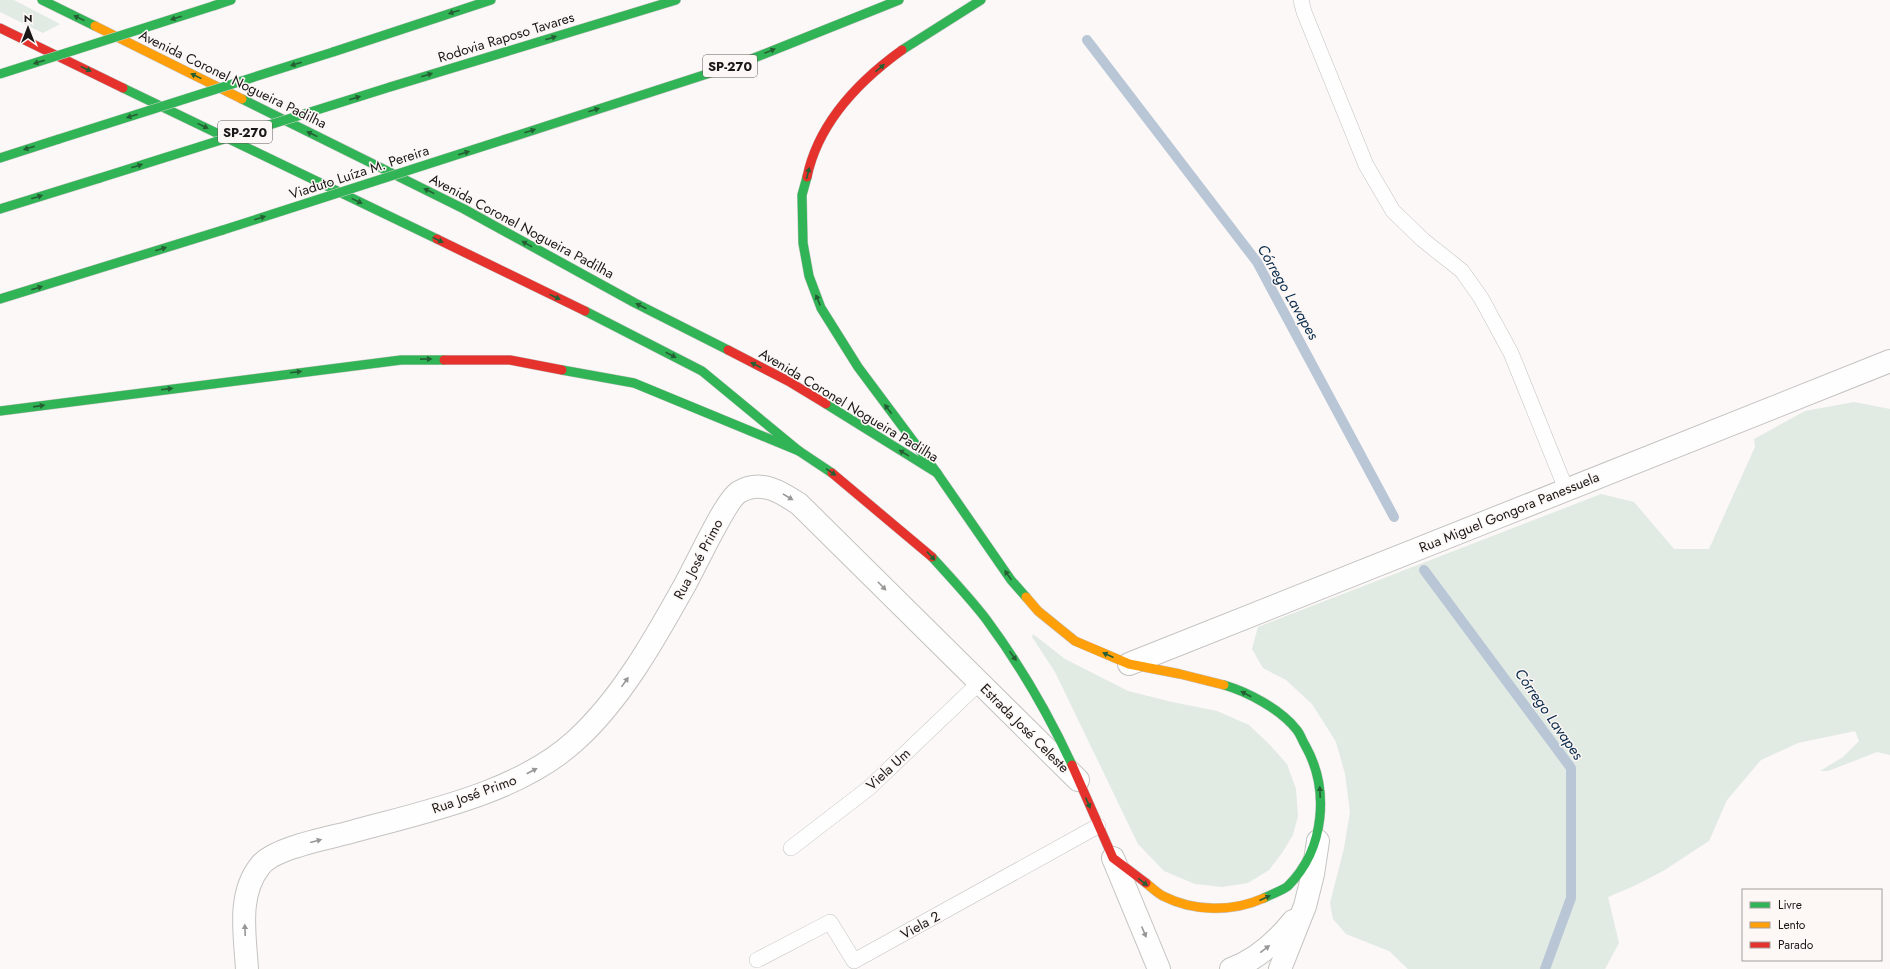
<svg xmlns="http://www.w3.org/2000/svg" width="1890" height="969" viewBox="0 0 1890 969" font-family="Jost,sans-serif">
	<rect width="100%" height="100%" fill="#fbf8f7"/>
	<g fill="#e1eae3">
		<path d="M0,0H14L60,24L43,33L0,12Z"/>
		<path d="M1854,402L1890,409V755L1877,752L1828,771H1820L1843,757L1859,741L1855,731L1798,743L1761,760L1727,800L1709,841L1663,871L1634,886L1608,897L1619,943L1605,969H1408L1389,951L1346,934L1333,919L1330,903L1344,848L1350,812L1345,774L1336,742L1312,704L1286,680L1263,668L1252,649L1258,627L1601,494L1634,502L1674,549H1709L1755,447L1754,439L1805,411Z"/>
		<path d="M1033,634L1065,659L1128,691L1172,702L1217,711L1249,725L1270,745L1287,764L1296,789L1298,816L1293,835L1282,853L1269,870L1248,883L1222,887L1195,884L1164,871L1138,844L1055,672L1032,637Z"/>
	</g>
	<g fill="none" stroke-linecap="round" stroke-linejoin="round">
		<g stroke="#b8c6d6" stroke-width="10">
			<path d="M1087,40L1257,262L1394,517"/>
			<path d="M1424,570L1571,768V898L1545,969"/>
		</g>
		<defs>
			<g id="lane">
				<path d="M1301,0L1304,12L1366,165L1393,211L1423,240L1462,271L1481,298L1511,353L1566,489"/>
				<path d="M791,848L869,788L979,683"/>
				<path d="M757,960L830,922L854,961L1098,826"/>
			</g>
			<g id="street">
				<path d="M1129,664L1890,361"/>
				<path d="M1113,858L1159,969"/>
				<path d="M247,969C245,935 237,895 260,866C273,848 329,838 351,832C424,812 519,793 576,740C620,700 653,642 682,590C693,572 725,500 739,492C761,479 781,492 799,504L1078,780"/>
				<path d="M1231,969C1256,960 1277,941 1293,921"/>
				<path d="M1280,969L1305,906L1313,874L1318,841"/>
			</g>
			<g id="fast">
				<path d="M42,0L95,26"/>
				<path d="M213,6L231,0"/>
				<path d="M902,50L981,0"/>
				<path d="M333,52L491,0"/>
				<path d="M390,87L676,0"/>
				<path d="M123,88L437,239"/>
				<path d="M242,99L464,209L635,303L728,350"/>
				<path d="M503,140L744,62L899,0"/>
				<path d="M0,158L59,139"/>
				<path d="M807,177L802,195L803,243L809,276L821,308L858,367L937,473"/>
				<path d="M0,209L100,178"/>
				<path d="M0,299L223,230"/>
				<path d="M585,311L702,371L799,451L832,473"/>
				<path d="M562,370L634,383L799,451"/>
				<path d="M826,404L937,473L1011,580L1026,597"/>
				<path d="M0,411L401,360H444"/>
				<path d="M932,557C950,577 969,597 986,619C1020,665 1048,713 1072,765"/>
				<path d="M1224,685C1248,692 1280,709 1296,729C1300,733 1302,740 1305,745C1330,789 1325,849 1288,886C1282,891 1271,894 1264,898"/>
			</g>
			<g id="slow">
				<path d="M95,26L242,99"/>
				<path d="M1026,597L1038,611L1075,641L1129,664L1180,674L1224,685"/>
				<path d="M1146,883C1151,887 1157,893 1163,896C1194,912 1233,912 1264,898"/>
			</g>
			<g id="jam">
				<path d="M0,28L123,88"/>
				<path d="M807,177C818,124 859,81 902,50"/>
				<path d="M437,239L585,311"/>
				<path d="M728,350L788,381L826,404"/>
				<path d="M444,360H510L562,370"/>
				<path d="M832,473L932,557"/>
				<path d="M1072,765L1113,858L1146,883"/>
			</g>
		</defs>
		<use href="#lane" stroke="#c5c3c2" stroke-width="16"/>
		<use href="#street" stroke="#c5c3c2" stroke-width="24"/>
		<use href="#fast" stroke="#c5c3c2" stroke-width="10"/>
		<use href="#slow" stroke="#c5c3c2" stroke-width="10"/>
		<use href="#jam" stroke="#c5c3c2" stroke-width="10"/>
		<use href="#lane" stroke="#fefefe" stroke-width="15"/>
		<use href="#street" stroke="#fefefe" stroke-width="22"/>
		<use href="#fast" stroke="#30b455" stroke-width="9"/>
		<use href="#slow" stroke="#ff9f0a" stroke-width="9"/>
		<use href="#jam" stroke="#e5322d" stroke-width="9"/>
		<defs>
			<g id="fast-bridge">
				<path d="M0,74L213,6"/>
				<path d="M59,139L333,52"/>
				<path d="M100,178L390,87"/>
				<path d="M223,230L503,140"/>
			</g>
		</defs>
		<use href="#fast-bridge" stroke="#d4d3d2" stroke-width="10" stroke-linecap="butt"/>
		<use href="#fast-bridge" stroke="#30b455" stroke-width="9"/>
	</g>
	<defs><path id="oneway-solid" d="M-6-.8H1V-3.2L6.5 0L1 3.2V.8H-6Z"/></defs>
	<g fill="#245f33">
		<use href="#oneway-solid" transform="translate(454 12) rotate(162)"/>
		<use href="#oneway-solid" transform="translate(79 18) rotate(-154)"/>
		<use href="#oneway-solid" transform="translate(176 18) rotate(162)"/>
		<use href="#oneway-solid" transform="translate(551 38) rotate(-17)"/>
		<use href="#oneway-solid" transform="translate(770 51) rotate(-22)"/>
		<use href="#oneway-solid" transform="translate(39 62) rotate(162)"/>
		<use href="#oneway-solid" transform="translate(296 64) rotate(162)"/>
		<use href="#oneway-solid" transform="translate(880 68) rotate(-40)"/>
		<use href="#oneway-solid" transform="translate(86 69) rotate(26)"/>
		<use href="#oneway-solid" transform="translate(427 75) rotate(-17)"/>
		<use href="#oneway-solid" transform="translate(196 76) rotate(-154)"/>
		<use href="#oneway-solid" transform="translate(355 98) rotate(-17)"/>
		<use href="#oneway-solid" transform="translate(594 110) rotate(-18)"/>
		<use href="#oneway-solid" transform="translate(132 116) rotate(162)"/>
		<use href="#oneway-solid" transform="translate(203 126) rotate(26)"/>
		<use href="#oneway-solid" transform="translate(530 131) rotate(-18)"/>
		<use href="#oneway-solid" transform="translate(312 134) rotate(-154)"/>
		<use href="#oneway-solid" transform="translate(29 148) rotate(163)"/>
		<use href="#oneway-solid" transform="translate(464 153) rotate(-18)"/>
		<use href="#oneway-solid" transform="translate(137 166) rotate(-17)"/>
		<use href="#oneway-solid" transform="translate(808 173) rotate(-76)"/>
		<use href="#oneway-solid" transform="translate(429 191) rotate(-154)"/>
		<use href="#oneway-solid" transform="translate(37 197) rotate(-17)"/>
		<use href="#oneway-solid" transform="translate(357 201) rotate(26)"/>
		<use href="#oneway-solid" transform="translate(260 218) rotate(-18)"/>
		<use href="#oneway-solid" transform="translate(438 240) rotate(26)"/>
		<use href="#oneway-solid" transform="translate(527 244) rotate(-151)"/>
		<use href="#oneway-solid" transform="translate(161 249) rotate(-17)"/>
		<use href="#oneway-solid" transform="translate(37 288) rotate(-17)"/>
		<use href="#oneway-solid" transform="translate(555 297) rotate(26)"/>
		<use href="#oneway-solid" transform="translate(818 300) rotate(-112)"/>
		<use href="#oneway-solid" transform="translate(641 306) rotate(-153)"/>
		<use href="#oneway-solid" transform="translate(671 355) rotate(27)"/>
		<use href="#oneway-solid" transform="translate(426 359) rotate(-1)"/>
		<use href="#oneway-solid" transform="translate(756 365) rotate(-153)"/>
		<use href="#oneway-solid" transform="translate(296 372) rotate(-7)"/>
		<use href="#oneway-solid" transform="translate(167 389) rotate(-7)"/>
		<use href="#oneway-solid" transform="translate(39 406) rotate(-8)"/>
		<use href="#oneway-solid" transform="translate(888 409) rotate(-127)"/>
		<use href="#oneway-solid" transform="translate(904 453) rotate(-149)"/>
		<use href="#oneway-solid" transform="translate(831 472) rotate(34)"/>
		<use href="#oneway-solid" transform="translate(931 556) rotate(47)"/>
		<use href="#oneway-solid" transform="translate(1008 575) rotate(-125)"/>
		<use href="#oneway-solid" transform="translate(1108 655) rotate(-156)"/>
		<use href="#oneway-solid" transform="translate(1013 656) rotate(54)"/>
		<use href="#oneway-solid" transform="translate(1246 694) rotate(-152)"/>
		<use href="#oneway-solid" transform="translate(1320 792) rotate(-92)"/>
		<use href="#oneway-solid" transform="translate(1088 803) rotate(67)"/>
		<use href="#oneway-solid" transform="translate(1143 882) rotate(38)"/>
		<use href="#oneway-solid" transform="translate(1265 898) rotate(-24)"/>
	</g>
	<g fill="#989796">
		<use href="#oneway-solid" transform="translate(788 497) rotate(31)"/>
		<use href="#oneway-solid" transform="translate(882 586) rotate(46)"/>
		<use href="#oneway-solid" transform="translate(625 682) rotate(-54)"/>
		<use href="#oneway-solid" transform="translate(532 771) rotate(-28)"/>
		<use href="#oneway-solid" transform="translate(316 841) rotate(-15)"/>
		<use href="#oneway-solid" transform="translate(245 930) rotate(-92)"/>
		<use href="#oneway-solid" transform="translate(1144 932) rotate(67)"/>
		<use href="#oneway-solid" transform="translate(1265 949) rotate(-37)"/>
	</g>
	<g text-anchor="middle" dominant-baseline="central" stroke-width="3" stroke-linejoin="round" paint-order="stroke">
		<g fill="#fdf7f5" stroke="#5f5c5a" stroke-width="1">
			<rect x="703" y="55" width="54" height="22" rx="3"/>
			<rect x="218" y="121" width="54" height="22" rx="3"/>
		</g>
		<g font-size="13" font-weight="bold" fill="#1b1918">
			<text x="730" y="66">SP-270</text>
			<text x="245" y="132">SP-270</text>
		</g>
		<g font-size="14" fill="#1b1918" stroke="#fdf7f5">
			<text transform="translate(506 37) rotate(-17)">Rodovia Raposo Tavares</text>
			<text transform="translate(233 79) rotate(26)">Avenida Coronel Nogueira Padilha</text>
			<text transform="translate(359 172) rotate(-18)">Viaduto Luíza M. Pereira</text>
			<text transform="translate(522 226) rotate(28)">Avenida Coronel Nogueira Padilha</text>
			<text transform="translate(849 405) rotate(31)">Avenida Coronel Nogueira Padilha</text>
			<text transform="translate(1509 512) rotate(-22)">Rua Miguel Gongora Panessuela</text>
			<text transform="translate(698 559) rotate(-62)">Rua José Primo</text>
			<text transform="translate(1025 728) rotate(45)">Estrada José Celeste</text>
			<text transform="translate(888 769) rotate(-43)">Viela Um</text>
			<text transform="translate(474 794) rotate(-20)">Rua José Primo</text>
			<text transform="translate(920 925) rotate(-29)">Viela 2</text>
		</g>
		<g font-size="15" font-style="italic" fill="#092c4c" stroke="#fdf7f5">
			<text transform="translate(1288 292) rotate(60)">Córrego Lavapes</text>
			<text transform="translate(1549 714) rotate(55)">Córrego Lavapes</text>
		</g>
	</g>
	<rect x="1742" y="889" width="140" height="72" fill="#fdf7f5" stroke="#a39e9d"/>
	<rect x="1750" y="902" width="20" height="6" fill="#30b455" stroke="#a39e9d"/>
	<text x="1778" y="909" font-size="12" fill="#1b1918">Livre</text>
	<rect x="1750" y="922" width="20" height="6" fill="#ff9f0a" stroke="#a39e9d"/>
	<text x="1778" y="929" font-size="12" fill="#1b1918">Lento</text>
	<rect x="1750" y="942" width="20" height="6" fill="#e5322d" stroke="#a39e9d"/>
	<text x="1778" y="949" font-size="12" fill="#1b1918">Parado</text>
	<g transform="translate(28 28)" stroke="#fdf7f5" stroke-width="3" paint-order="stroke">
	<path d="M0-3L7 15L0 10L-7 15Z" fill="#1b1918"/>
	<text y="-6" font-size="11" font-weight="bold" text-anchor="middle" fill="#1b1918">N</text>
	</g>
</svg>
